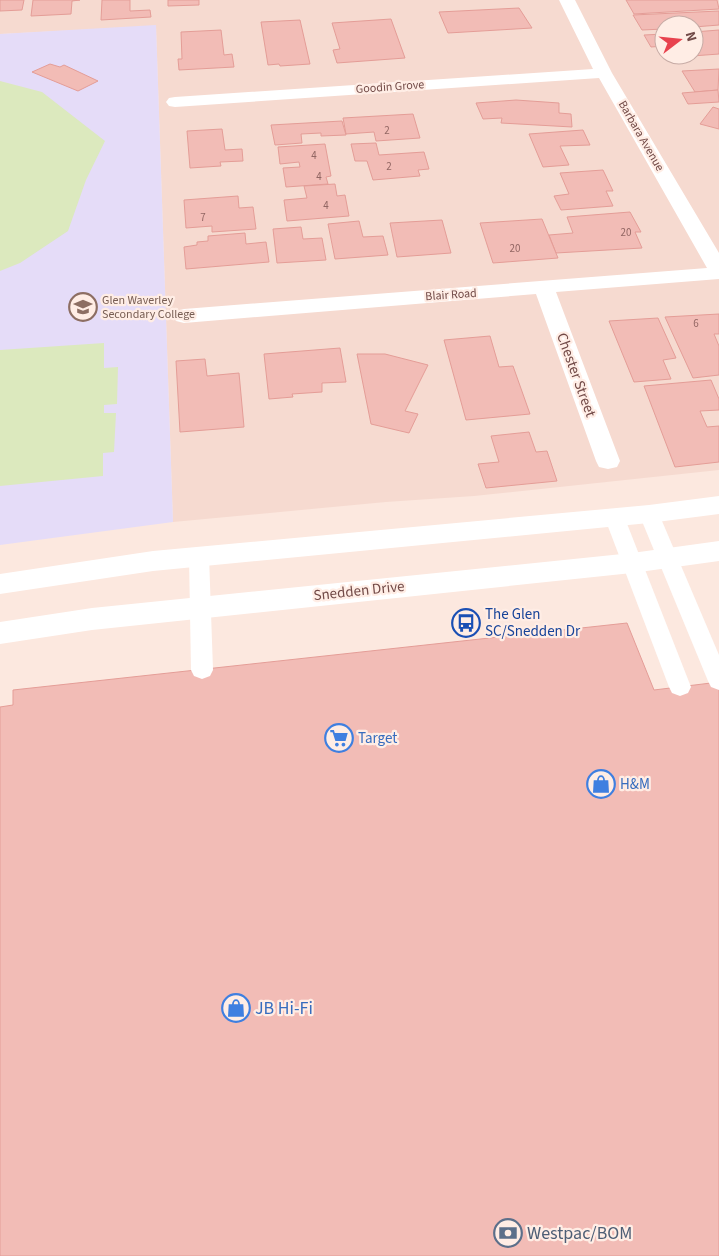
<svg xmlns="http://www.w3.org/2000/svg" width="719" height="1256" viewBox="0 0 719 1256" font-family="'Source Sans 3',sans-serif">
	<rect width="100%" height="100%" fill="#fce8df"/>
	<path fill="#f6dad0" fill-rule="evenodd" d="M0,0H719V470L474,496L386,502L173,522L156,26L0,34ZM664,25H694V55H664Z"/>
	<path fill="#e5dcf8" d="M156,25L173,522L0,545V34Z"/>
	<g fill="#dce9be">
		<path d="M0,81L42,92L105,141L86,180L68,231L20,263L0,271Z"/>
		<path d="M104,343V368L118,367L117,404L104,405V413H116L114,452L103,453V476L0,486V350Z"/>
	</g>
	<g fill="#f2bcb6" stroke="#e49d97">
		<path d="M0,0H24L22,10L0,11Z"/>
		<path d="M33,0H80L72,1L71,14L31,16Z"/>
		<path d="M102,0H130V11L150,10L151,17L101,20Z"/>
		<path d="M168,0H199V5L168,6Z"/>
		<path d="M626,0H717L719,9L634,14Z"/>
		<path d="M519,8L532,28L448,33L439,12Z"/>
		<path d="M719,11V25L694,27V25H664V29L642,30L633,15Z"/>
		<path d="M391,19L405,58L337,63L333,50L340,49L332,23Z"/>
		<path d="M300,20L310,64L280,66L279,64L268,65L261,22Z"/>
		<path d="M221,30L224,55L232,54L234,67L179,70L178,59H182L181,32Z"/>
		<path d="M719,30V54L692,56L694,55V32Z"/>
		<path d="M664,34V46L651,47L644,35Z"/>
		<path d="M50,64L60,67L64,65L98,81L78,91L32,72Z"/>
		<path d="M719,69L718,90L695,92L682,71Z"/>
		<path d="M718,90L719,102L688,104L682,93Z"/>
		<path d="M516,100L559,103V113L571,114L572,127L501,123L502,118L483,119L476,103Z"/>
		<path d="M713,107L719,109V129L700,124Z"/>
		<path d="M413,114L420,138L376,141L374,132L346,134L343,118Z"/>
		<path d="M342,121L346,135L321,136V133L301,134L302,143L275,145L271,125Z"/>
		<path d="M222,129L225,150L242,149L243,161L220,162L221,166L190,168L187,131Z"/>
		<path d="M583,130L590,145L560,146L569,165L543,167L529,134Z"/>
		<path d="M376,143L379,155L424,152L429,169L418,170L420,176L373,180L367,161H355L351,144Z"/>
		<path d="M325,144L331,176L326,177L328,184L286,187L283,168L300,167L299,162L280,164L278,147Z"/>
		<path d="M603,170L613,191H606L613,206L561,210L554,196L569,194L560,173Z"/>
		<path d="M335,184L337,196L345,195L349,216L287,221L284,200L307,198L304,186Z"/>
		<path d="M238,196L239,208L253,207L256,229L212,232V226L186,228L184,200Z"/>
		<path d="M630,212L641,232H635L642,248L556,253L549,235L573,233L567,217Z"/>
		<path d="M542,219L558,258L493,263L480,223Z"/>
		<path d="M442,220L451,253L397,257L390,223Z"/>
		<path d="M359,221L363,237L383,236L388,255L335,259L328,224Z"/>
		<path d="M301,227L303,239L322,238L326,260L277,263L273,229Z"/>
		<path d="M245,233L246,244L266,242L269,262L186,269L184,247L197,245V242L208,241V236Z"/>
		<path d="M719,314V334H714L719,346V375L693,378L665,317Z"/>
		<path d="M658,318L676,358L663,360L671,379L634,382L609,321Z"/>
		<path d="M490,336L499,367L513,366L530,414L466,420L444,340Z"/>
		<path d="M340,348L346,382L322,383V392L292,394L293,397L269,399L264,354Z"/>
		<path d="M357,354H385L428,365L405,411L418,414L409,433L371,424Z"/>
		<path d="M205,359L207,376L239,373L244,427L180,432L176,361Z"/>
		<path d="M711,380L719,399V410L700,411L707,427L719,426V462L675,467L644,386Z"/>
		<path d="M529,432L536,452L547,451L557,481L486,488L478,464L499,462L491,436Z"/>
		<path d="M627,623L654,690L719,682V1256H0V707L13,705V690Z"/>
	</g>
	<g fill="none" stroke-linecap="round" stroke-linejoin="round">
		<g fill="#fff" fill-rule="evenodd">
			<path d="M649,507L656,509L659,514L719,655V690L711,687L708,681L639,514L642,509Z"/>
			<path d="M614,509L621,511L624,516L691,687L688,693L680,696L672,693L669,687L604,516L607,511Z"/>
			<path d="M199,548L206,551L209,556L213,670L210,676L202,679L194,676L191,670L189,556L192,551Z"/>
		</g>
		<path fill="#fff" fill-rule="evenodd" d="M559,0H575L612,73L719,253V279L556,292L620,461L617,467L608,469L599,467L596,461L536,294L184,323L176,321L173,316L176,311L184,309L707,268L599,78L175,107L169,106L166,102L169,98L175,97L593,69Z"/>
		<g fill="#fff" fill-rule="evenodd">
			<path d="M719,496V514L649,523L153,571L0,594V574L153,551L649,505Z"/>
			<path d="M719,541V561L632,573L92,630L0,644V622L92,608L632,553Z"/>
		</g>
	</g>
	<defs>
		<symbol id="school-ring" viewBox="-11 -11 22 22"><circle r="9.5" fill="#ffede5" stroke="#8d6e63" stroke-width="1.5"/><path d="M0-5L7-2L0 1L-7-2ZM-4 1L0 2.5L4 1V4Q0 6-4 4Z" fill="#8d6e63"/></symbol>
		<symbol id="bus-ring" viewBox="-11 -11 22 22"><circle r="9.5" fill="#ffede5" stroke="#1a4fb4" stroke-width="1.5"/><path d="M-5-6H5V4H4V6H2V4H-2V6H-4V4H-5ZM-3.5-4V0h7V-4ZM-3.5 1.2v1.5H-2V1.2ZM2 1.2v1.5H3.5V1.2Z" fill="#1a4fb4"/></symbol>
		<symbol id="supermarket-ring" viewBox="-11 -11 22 22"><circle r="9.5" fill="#ffede5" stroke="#3f7fe0" stroke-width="1.5"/><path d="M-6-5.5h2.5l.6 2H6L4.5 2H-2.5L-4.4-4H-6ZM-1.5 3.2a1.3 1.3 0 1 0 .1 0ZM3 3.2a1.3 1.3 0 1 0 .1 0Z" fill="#3f7fe0"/></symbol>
		<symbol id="shop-ring" viewBox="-11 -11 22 22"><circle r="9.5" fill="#ffede5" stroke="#3f7fe0" stroke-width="1.5"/><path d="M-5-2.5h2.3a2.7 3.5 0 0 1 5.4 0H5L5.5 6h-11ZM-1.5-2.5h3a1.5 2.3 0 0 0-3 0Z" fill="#3f7fe0"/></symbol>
		<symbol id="bank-ring" viewBox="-11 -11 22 22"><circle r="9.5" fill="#ffede5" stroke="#5c6f8a" stroke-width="1.5"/><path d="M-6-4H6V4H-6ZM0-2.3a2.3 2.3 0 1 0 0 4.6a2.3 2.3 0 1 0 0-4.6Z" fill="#5c6f8a"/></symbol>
	</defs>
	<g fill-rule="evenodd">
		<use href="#school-ring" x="67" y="291" width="32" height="32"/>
		<use href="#bus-ring" x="450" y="607" width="32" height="32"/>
		<use href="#supermarket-ring" x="323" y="722" width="32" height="32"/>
		<use href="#shop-ring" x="585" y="768" width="32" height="32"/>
		<use href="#shop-ring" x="220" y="992" width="32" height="32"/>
		<use href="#bank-ring" x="492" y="1217" width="32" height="32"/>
	</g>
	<g text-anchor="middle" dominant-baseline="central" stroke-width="4.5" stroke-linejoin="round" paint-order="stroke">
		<g font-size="11" fill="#926663">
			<text x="387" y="130">2</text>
			<text x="314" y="155">4</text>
			<text x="389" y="166">2</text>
			<text x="319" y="176">4</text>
			<text x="326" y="205">4</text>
			<text x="203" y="217">7</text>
			<text x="626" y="232">20</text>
			<text x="515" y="248">20</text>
			<text x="696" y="323">6</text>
		</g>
		<g font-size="12" fill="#724a47" stroke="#ffede5">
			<text transform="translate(390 87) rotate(-4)">Goodin Grove</text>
			<text transform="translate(641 136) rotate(60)">Barbara Avenue</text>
			<text transform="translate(451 295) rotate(-4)">Blair Road</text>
		</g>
		<g font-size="12" fill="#785e54" stroke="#ffede5" text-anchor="start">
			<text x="102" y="300">Glen Waverley<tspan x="102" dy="14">Secondary College</tspan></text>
		</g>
		<g font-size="15" fill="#724a47" stroke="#ffede5">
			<text transform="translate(576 375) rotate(70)">Chester Street</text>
			<text transform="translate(359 591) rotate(-6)">Snedden Drive</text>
		</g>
		<g font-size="15" fill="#164399" stroke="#ffede5" text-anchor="start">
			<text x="485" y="614">The Glen<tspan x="485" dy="17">SC/Snedden Dr</tspan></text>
		</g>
		<g font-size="15" fill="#366cbe" stroke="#ffede5" text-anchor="start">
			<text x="358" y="738">Target</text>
			<text x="620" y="784">H&amp;M</text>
		</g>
		<g font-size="18" fill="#366cbe" stroke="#ffede5" text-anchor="start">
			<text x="255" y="1008">JB Hi-Fi</text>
		</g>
		<g font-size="18" fill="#4e5e75" stroke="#ffede5" text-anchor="start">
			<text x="527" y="1233">Westpac/BOM</text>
		</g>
	</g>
	<g transform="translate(679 40) rotate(74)"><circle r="24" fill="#ffede5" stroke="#c7aca6"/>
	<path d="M0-4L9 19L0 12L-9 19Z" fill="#e8424e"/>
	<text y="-8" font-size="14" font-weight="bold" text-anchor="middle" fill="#724a47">N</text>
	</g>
</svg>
